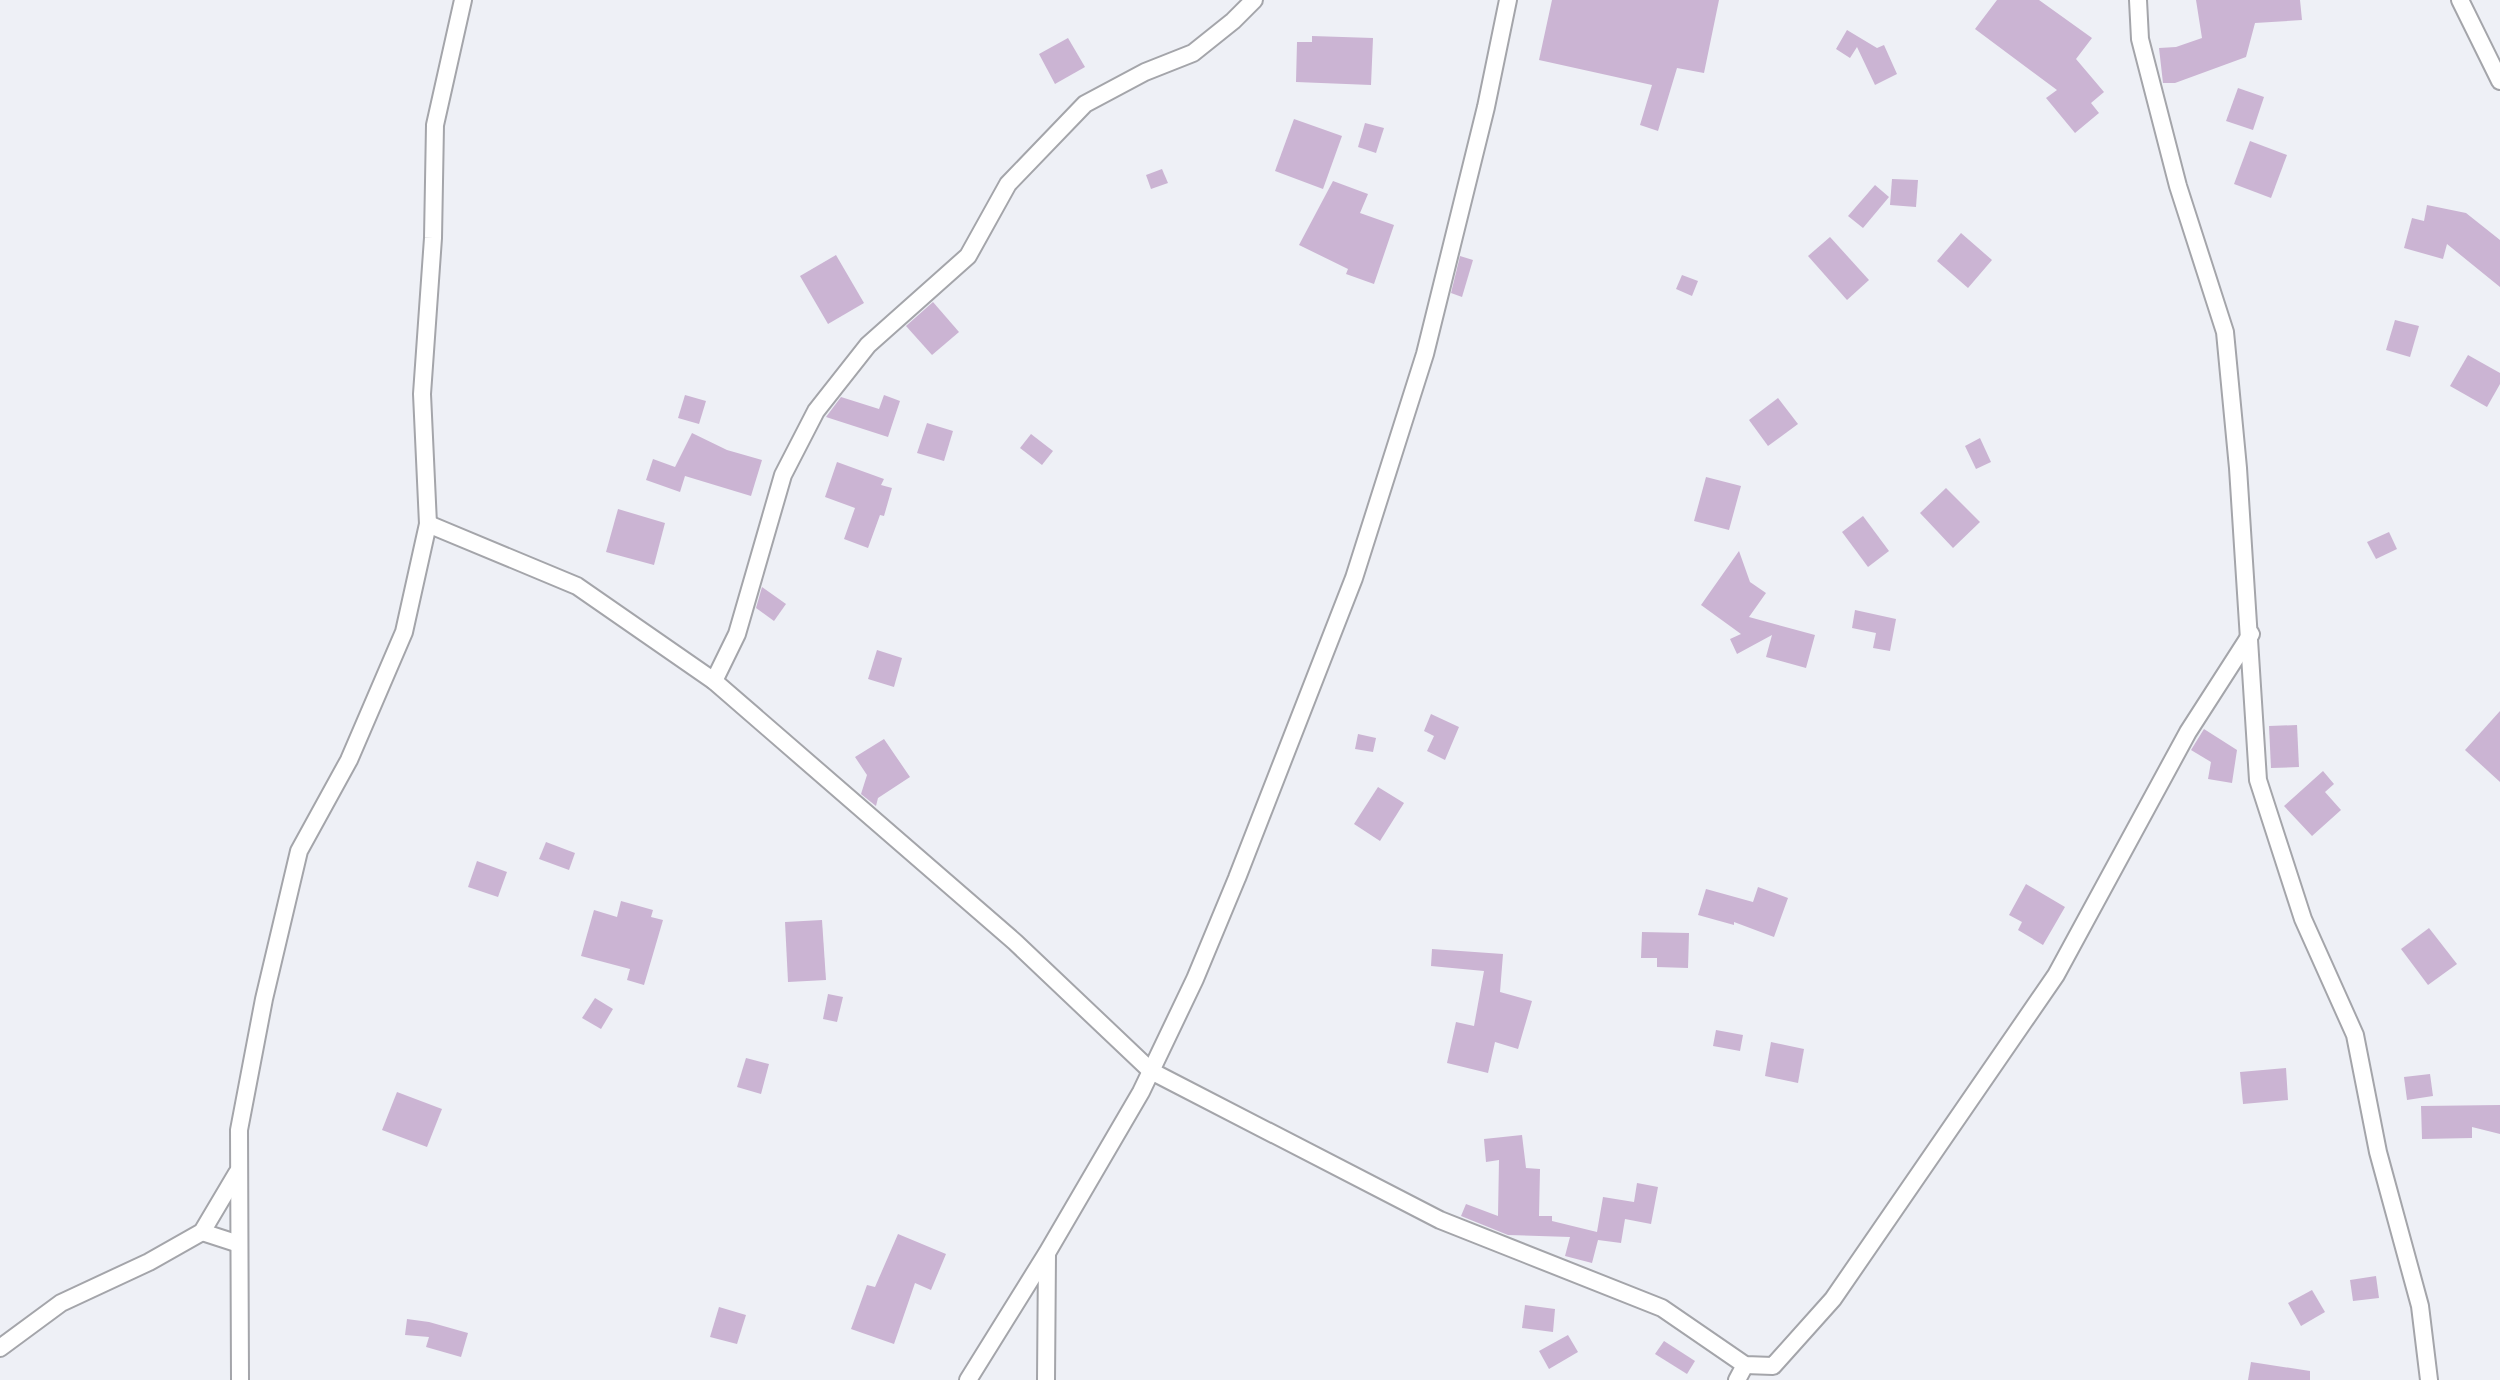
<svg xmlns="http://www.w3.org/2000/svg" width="2500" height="1380" viewBox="0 0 2500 1380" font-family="'Public Sans',sans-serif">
	<rect width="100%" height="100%" fill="#eef0f6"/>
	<g fill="#cbb4d3">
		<path d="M1552,0H1719L1704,73L1677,68L1658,131L1640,125L1652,85L1539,60Z"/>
		<path d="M1997,0H2039L2092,38L2076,59L2104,92L2091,103L2099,113L2075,133L2046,98L2057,90L1975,29Z"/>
		<path d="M2196,0H2300L2302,20L2255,23L2246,57L2175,83H2163L2159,48L2176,47L2202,38Z"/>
		<path d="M1847,30L1877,48L1884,45L1897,74L1875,85L1857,47L1850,58L1836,49Z"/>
		<path d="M1312,36L1373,38L1371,85L1296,82L1297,42H1312Z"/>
		<path d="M1068,38L1085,67L1055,84L1039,54Z"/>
		<path d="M2238,88L2264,97L2253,130L2226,121Z"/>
		<path d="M1294,119L1342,136L1323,189L1275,171Z"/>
		<path d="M1365,123L1384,128L1376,153L1358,147Z"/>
		<path d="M2250,141L2287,155L2271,198L2234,184Z"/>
		<path d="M1162,169L1168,183L1151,189L1146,175Z"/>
		<path d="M1892,179L1918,180L1916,207L1890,205Z"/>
		<path d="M1333,181L1368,194L1360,213L1394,225L1374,284L1346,274L1348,269L1299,245Z"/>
		<path d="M1875,185L1889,197L1863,228L1848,216Z"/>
		<path d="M2427,205L2466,213L2500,240V287L2447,244L2443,259L2404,248L2412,218L2424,221Z"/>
		<path d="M1961,233L1992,260L1968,288L1937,261Z"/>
		<path d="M1830,237L1869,280L1847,300L1808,256Z"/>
		<path d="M836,255L864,303L828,324L800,276Z"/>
		<path d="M1460,256L1473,260L1462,297L1451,293Z"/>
		<path d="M1682,275L1698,281L1692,296L1676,289Z"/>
		<path d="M933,302L959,332L932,355L906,326Z"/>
		<path d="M2395,320L2419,326L2410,357L2386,350Z"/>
		<path d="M2468,355L2500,373V384L2487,407L2450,386Z"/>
		<path d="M685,395L706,401L699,424L678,418Z"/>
		<path d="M884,395L900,401L888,437L826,417L841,397L879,409Z"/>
		<path d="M1778,398L1798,424L1768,446L1749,420Z"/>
		<path d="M927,423L953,431L944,461L917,453Z"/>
		<path d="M692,433L727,450L762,460L751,496L685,476L680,492L646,480L653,459L675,467Z"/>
		<path d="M1031,434L1053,451L1042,465L1020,448Z"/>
		<path d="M1980,438L1991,462L1976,469L1965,446Z"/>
		<path d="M837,462L884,479L881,485L892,488L884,516L880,515L868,548L844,539L855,508L825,497Z"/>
		<path d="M1706,477L1741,486L1729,530L1694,521Z"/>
		<path d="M1946,488L1980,522L1953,548L1920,513Z"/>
		<path d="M618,509L665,523L654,565L606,552Z"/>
		<path d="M1863,516L1889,551L1868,567L1842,532Z"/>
		<path d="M2389,532L2397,549L2376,559L2367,542Z"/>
		<path d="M1739,551L1750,582L1766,593L1749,617L1815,635L1806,668L1766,657L1772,635L1737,654L1730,639L1741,634L1701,605Z"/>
		<path d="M762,587L786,604L774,621L756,608Z"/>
		<path d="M1855,610L1896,619L1890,651L1873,648L1876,633L1852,628Z"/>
		<path d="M877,650L902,658L894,687L868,679Z"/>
		<path d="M2500,711V782L2465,750Z"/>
		<path d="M1431,714L1459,727L1445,760L1427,751L1434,736L1424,731Z"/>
		<path d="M2297,725L2299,767L2271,768L2269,726Z"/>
		<path d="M2204,729L2237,750L2232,783L2208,779L2211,762L2191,750Z"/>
		<path d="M1358,734L1376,738L1373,752L1355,749Z"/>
		<path d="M884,739L910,777L878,798L876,806L861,794L867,775L855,757Z"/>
		<path d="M2323,771L2334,784L2325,792L2341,810L2312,836L2284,806Z"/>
		<path d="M1378,787L1404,803L1380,841L1354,824Z"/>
		<path d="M546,842L575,853L569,870L539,859Z"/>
		<path d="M477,861L507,872L498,897L468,887Z"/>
		<path d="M2026,884L2065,907L2043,945L2018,930L2022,922L2009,915Z"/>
		<path d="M1758,887L1788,898L1774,937L1734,922V925L1698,915L1706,889L1753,902Z"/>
		<path d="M621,901L653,910L651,917L663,920L644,985L627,980L630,969L581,956L594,910L617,917Z"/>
		<path d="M822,920L826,980L788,982L785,922Z"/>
		<path d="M2429,928L2457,964L2428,985L2401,949Z"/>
		<path d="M1642,932L1689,933L1688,968L1657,967V958H1641Z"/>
		<path d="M1432,949L1503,954L1500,992L1532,1001L1518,1049L1495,1042L1488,1073L1447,1063L1456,1022L1474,1026L1484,971L1431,966Z"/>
		<path d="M828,994L843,997L837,1022L823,1019Z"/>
		<path d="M595,998L613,1009L601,1029L582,1018Z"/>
		<path d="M1716,1030L1743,1035L1740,1051L1713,1046Z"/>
		<path d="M1771,1042L1804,1049L1798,1083L1765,1076Z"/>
		<path d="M746,1058L769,1064L761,1094L737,1087Z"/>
		<path d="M2286,1068L2288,1100L2243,1104L2240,1072Z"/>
		<path d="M2430,1074L2433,1096L2407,1100L2404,1077Z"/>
		<path d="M397,1092L442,1109L427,1147L382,1130Z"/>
		<path d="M2500,1105V1134L2472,1127V1138L2422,1139L2421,1106Z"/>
		<path d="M1522,1135L1526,1168L1540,1169L1539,1216H1552V1221L1597,1232L1603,1197L1634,1202L1637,1183L1658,1187L1651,1224L1625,1219L1621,1243L1598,1240L1592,1263L1565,1256L1570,1237L1508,1235L1461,1216L1466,1204L1498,1216L1499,1160L1486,1162L1484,1139Z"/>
		<path d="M898,1234L946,1254L931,1290L915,1283L894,1344L851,1329L867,1285L875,1287Z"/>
		<path d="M2376,1276L2379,1298L2353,1301L2350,1280Z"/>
		<path d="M2312,1290L2325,1312L2301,1326L2288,1303Z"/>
		<path d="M1525,1305L1555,1309L1553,1332L1522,1328Z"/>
		<path d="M719,1307L746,1315L737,1344L710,1337Z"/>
		<path d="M407,1319L429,1322L468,1333L461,1357L426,1347L429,1337L405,1335Z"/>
		<path d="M1568,1335L1578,1352L1549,1369L1539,1351Z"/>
		<path d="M1664,1341L1695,1361L1687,1374L1655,1354Z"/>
		<path d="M2251,1362L2310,1371V1380H2248Z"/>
	</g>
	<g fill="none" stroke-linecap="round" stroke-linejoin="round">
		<defs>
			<g id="minor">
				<path d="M2138,0L2140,39L2178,186L2225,332L2238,468L2258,780L2303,919L2355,1035L2378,1152L2420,1306L2429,1380"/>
				<path d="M2460,0L2500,81"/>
				<path d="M428,524L577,586L714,681L1015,942L1151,1071L1440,1220L1662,1308L1745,1365L1773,1366L1833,1299L2056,975L2188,732L2251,634"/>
				<path d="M714,681L737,634L783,475L816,411L868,345L968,256L1008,184L1085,104L1145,72L1193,53L1233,21L1254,0"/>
				<path d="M202,1232L239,1244"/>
				<path d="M0,1348L61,1303L149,1262L202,1232L237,1173"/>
				<path d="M240,1380L239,1130L264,999L299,851L349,760L404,632L428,524L422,394L433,238L435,125L463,0"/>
				<path d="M968,1380L1047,1253L1141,1092L1195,979L1237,878L1354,578L1425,354L1486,107L1508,0"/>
				<path d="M1046,1380L1047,1254"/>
				<path d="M1737,1380L1745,1365"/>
			</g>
		</defs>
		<use href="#minor" stroke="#a4a5aa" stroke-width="20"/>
		<use href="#minor" stroke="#fff" stroke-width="16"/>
	</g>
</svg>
